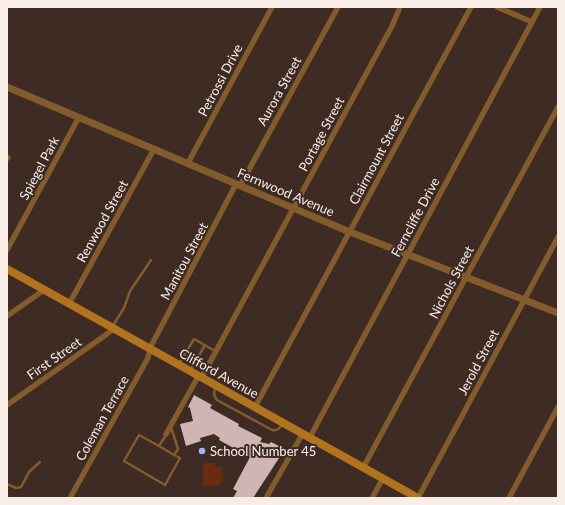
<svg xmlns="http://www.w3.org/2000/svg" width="565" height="505" viewBox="0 0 565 505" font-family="Lato,sans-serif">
	<rect width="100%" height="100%" fill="#3d2b24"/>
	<path fill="#692c0f" d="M203,463H215V467H222L223,481H221L219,486H203Z"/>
	<path fill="#cfb6b2" d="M194,395L212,405L210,408L239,424L238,426L262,438L260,442L269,444L271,442L285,449L253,498H233L237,491L233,489L250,457L219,440L220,438L214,434L200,438L201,441L186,446L180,424L193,421L190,408L188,407Z"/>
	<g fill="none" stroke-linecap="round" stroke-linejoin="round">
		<g stroke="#835c2e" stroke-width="2.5">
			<path d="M112,327L124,308L130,291L151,260"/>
			<path d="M179,364L194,339L215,351"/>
			<path d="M191,369L205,345"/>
			<path d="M215,387L214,395L217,400L272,430C278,431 279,429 282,424"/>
			<path d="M166,435L159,446L174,455L178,449L171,427"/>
			<path d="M159,446L139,435L124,461L165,485L180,458L174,455"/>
			<path d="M7,484L16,488L21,487L29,472L40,462"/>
		</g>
		<g stroke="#835c2e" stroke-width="5.5">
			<path d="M497,7L532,22"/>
			<path d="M7,157L8,158"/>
			<path d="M188,163L272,7"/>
			<path d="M240,186L338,7"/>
			<path d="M7,250L79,117"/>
			<path d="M69,304L154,149"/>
			<path d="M7,316L44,290"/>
			<path d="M202,377L392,26L400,7"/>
			<path d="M7,405L114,329"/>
			<path d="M255,407L471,7"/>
			<path d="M166,434L199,375"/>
			<path d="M310,437L540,7"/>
			<path d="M363,468L558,107"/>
			<path d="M70,498L148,358L150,348L236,184"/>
			<path d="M266,498L303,433"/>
			<path d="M372,498L383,478"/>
			<path d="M418,498L558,237"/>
			<path d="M509,498L558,407"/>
		</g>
		<path stroke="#835c2e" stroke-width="7" d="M7,87L345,230L558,313"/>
		<path stroke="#b1731e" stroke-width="8" d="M7,269L418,498"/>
	</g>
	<circle fill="#a7b1fc" stroke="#3d2b24" stroke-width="1.5" cx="202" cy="451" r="4"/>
	<g text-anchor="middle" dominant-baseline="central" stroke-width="4" stroke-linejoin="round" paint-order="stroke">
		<g font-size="13" fill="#f9ede8" stroke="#3d2b24">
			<text transform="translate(220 80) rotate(-62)">Petrossi Drive</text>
			<text transform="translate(279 91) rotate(-61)">Aurora Street</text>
			<text transform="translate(321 134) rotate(-62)">Portage Street</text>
			<text transform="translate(376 159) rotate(-62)">Clairmount Street</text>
			<text transform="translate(39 168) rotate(-62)">Spiegel Park</text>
			<text transform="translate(286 192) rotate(23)">Fernwood Avenue</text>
			<text transform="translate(415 217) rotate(-62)">Ferncliffe Drive</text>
			<text transform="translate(102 221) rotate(-61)">Renwood Street</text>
			<text transform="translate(184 261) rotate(-62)">Manitou Street</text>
			<text transform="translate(451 282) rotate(-62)">Nichols Street</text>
			<text transform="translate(54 358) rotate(-35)">First Street</text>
			<text transform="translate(478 362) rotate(-62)">Jerold Street</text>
			<text transform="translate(219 373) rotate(29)">Clifford Avenue</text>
			<text transform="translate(102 418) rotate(-61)">Coleman Terrace</text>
		</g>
		<g font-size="13" fill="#f9ede8" stroke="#3d2b24" text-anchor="start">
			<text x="210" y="451">School Number 45</text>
		</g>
	</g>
	<rect width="565" height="505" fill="none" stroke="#f9ede8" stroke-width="16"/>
</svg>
